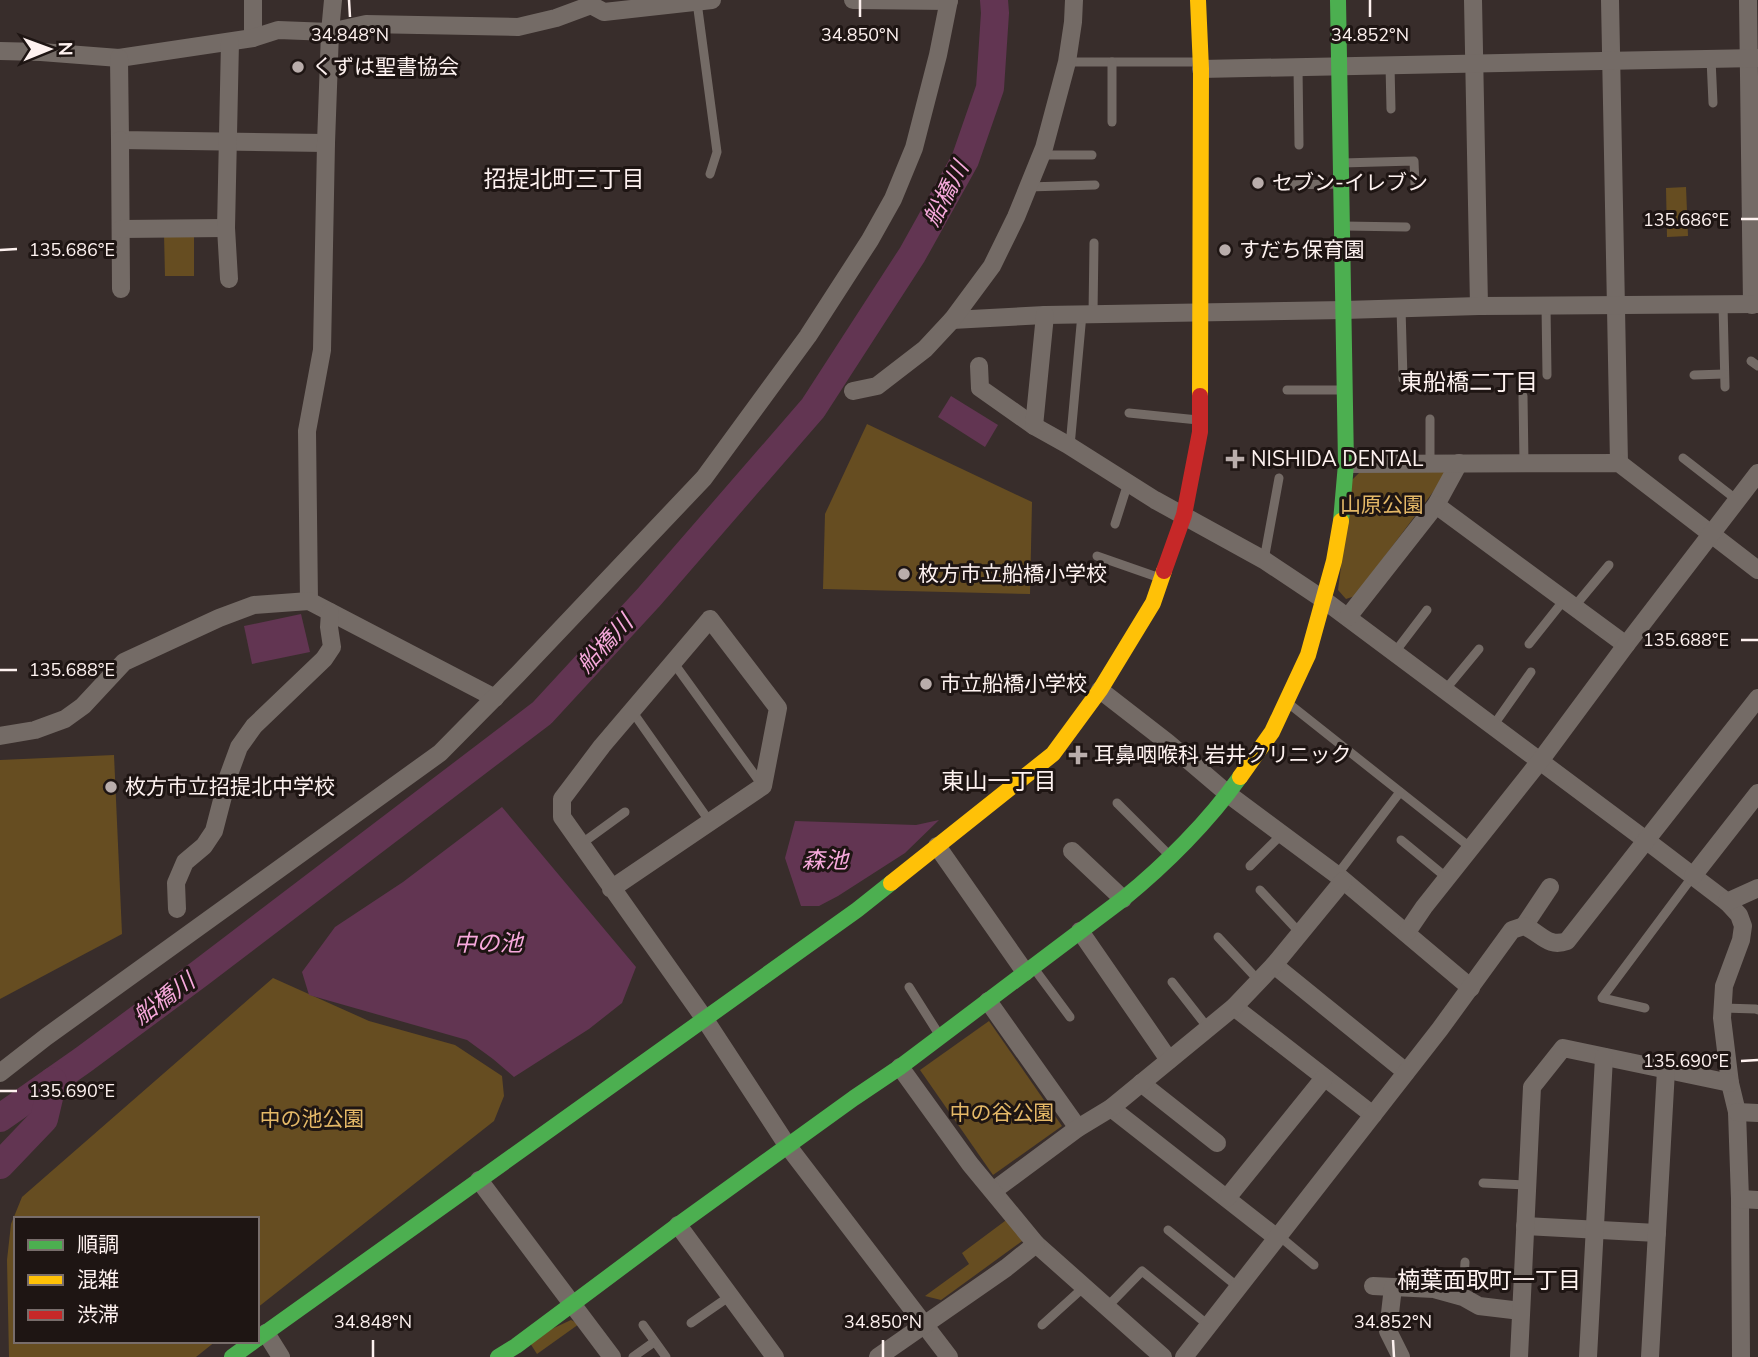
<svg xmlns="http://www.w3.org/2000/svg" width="1758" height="1357" viewBox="0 0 1758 1357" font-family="'Nunito Sans','Noto Sans JP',sans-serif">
	<rect width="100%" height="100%" fill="#382d2b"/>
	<g fill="#664d21">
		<path d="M1686,187L1688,236L1667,237L1666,188Z"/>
		<path d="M164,234H194V276H165Z"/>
		<path d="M867,424L1032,502L1030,594L823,589L825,514Z"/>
		<path d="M1360,472H1448L1355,596L1346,599L1338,590L1352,480Z"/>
		<path d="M114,755L122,934L0,999V760Z"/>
		<path d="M273,978L369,1021L455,1045L502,1076L504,1096L494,1121L257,1308V1219H16V1341H216L196,1357H9L7,1260L11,1224L22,1197Z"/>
		<path d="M989,1021L1062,1126L993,1175L920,1070Z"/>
		<path d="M1009,1218L1025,1239L941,1300L925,1296L969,1264L962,1253Z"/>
		<path d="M571,1320L579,1324L537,1354L528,1340Z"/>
	</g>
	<g fill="#623552">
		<path d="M951,396L998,425L985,447L938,417Z"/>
		<path d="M301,614L310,652L252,664L244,626Z"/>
		<path d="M502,807L636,967L622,1003L589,1029L514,1077L493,1059L467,1040L309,995L302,972L335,927L403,882Z"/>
		<path d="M939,820L905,853L838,896L819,906H801L785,858L795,821L916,825Z"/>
	</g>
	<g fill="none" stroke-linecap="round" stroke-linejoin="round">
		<g stroke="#623552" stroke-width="28">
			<path d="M0,1118L83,1060L199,974L542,713L649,597L813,408L912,255L965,160L990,88L995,13L994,0"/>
			<path d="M0,1165L44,1119L53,1081"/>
		</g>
		<g stroke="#746b66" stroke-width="9">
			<path d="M697,2L717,152L710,174"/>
			<path d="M1711,59L1713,103"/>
			<path d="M1067,62H1199"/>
			<path d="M1112,62V122"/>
			<path d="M1390,65L1391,109"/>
			<path d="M1298,67L1299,145"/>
			<path d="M1041,155H1092"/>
			<path d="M1342,163L1414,161L1415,185"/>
			<path d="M1279,185L1341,184"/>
			<path d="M1028,187L1095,185"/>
			<path d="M1344,226L1406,227"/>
			<path d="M1723,305L1725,387"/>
			<path d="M1546,306L1547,375"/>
			<path d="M1401,308L1403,379"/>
			<path d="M1093,314L1094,243"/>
			<path d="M1751,361L1758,366"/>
			<path d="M1694,375L1724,374"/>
			<path d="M1287,390H1344"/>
			<path d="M1523,396L1524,463"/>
			<path d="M1129,413L1198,420"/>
			<path d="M1430,419V463"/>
			<path d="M1070,446L1082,314"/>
			<path d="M1683,458L1737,500"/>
			<path d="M1115,524L1128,483"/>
			<path d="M1097,556L1160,578"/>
			<path d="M1264,560L1279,478"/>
			<path d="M1574,607L1609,565"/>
			<path d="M1529,644L1564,600"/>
			<path d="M1395,652L1427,610"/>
			<path d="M673,662L762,785"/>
			<path d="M1445,690L1479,649"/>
			<path d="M1288,703L1471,848"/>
			<path d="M632,711L710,822"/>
			<path d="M1493,726L1531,672"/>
			<path d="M1117,803L1168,854"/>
			<path d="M1401,840L1447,878"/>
			<path d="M581,844L625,812"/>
			<path d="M1250,866L1282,834"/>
			<path d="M1337,875L1400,792"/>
			<path d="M1260,890L1300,933"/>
			<path d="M1218,937L1259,981"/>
			<path d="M1033,967L1070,1017"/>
			<path d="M1172,982L1208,1028"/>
			<path d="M909,987L940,1036"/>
			<path d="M1645,1008L1602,998L1693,876"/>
			<path d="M1723,1008L1756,1009L1758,1010"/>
			<path d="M1483,1183L1528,1185"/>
			<path d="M1168,1230L1238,1287"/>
			<path d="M1278,1235L1314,1265"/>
			<path d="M1463,1297L1465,1262"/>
			<path d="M1107,1307L1142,1271L1208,1325"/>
			<path d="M691,1323L730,1296"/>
			<path d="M643,1325L666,1357"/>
			<path d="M1042,1325L1084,1287"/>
			<path d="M633,1357L654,1342"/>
		</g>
		<g stroke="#746b66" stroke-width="18">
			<path d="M853,0L949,1"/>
			<path d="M1473,0L1479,306"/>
			<path d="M1610,0L1619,463"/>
			<path d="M1748,0L1752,305"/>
			<path d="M253,38V0"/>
			<path d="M0,51L41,52L119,58L253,38L278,30L330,32L366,24L518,27L556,18L591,5L604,12L712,0"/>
			<path d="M119,58L120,140L326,143"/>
			<path d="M1201,69L1758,58"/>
			<path d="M120,140L121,289"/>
			<path d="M121,229L226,228"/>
			<path d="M229,279L226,228L230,42"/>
			<path d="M952,320L1045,315L1344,310L1479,306L1758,304"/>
			<path d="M979,366L980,388L1034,426L1068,445L1155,500L1264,560L1324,600L1647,841L1727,902L1739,915L1743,926L1741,940L1724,986L1722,1018L1730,1083L1737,1112L1740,1199L1741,1357"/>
			<path d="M853,391L877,386L925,349L952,320L992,266L1016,217L1044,148L1067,62L1073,22L1074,0"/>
			<path d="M1034,426L1045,315"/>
			<path d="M1459,463L1436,505L1626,645"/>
			<path d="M1346,464L1619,463L1758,570"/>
			<path d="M309,601L307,431L322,350L326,143L330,32L333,0"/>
			<path d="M1348,617L1436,505"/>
			<path d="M1100,690L1167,742L1228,794L1337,875L1471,988"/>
			<path d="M0,736L35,730L65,719L83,706L124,662L219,618L254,605L309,601L495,698"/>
			<path d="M937,846L1025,972"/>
			<path d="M1072,851L1123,899"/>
			<path d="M1693,876L1758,793"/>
			<path d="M611,889L763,786L778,708L710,619L602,746L562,799V817L704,1018L787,1145L949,1357"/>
			<path d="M1727,902L1758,888"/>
			<path d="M177,909L176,883L185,862L204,846L214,831L228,777L239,747L254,726L324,659L332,647L329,627L330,612"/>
			<path d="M1524,926L1550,887"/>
			<path d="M1080,931L1169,1060"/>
			<path d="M1407,932L1424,907L1540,761L1626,645L1758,473"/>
			<path d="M1274,965L1406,1072"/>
			<path d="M988,1001L1078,1128"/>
			<path d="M1234,1007L1373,1115"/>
			<path d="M0,1073L46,1037L440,753L518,674L704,478L808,336L870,240L893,199L914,148L938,55L949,0"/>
			<path d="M1141,1083L1217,1143"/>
			<path d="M1111,1108L1277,1238"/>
			<path d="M1737,1112L1758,1113"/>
			<path d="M479,1180L612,1357"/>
			<path d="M993,1191L1078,1128L1111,1108L1234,1007L1274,965L1343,881"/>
			<path d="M1227,1198L1324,1078"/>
			<path d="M1740,1199L1758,1200"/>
			<path d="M678,1225L775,1357"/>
			<path d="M1525,1226L1657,1233"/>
			<path d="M1036,1244L1163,1357"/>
			<path d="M1373,1286L1434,1289L1463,1297L1479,1306L1521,1311"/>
			<path d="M1393,1287L1388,1331L1401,1357"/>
			<path d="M266,1333L281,1357"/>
			<path d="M878,1357L1006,1268L1036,1244L970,1164L900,1067"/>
			<path d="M1184,1357L1440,1029L1512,930L1524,926C1542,934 1548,948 1567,941L1758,698"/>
			<path d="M1519,1357L1532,1087L1563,1048L1730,1083"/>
			<path d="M1588,1357L1604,1057"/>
			<path d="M1650,1357L1666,1070"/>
		</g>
		<g stroke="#4caf50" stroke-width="16">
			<path d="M1338,0L1346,464L1341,521"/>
			<path d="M257,1339L857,910L891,883"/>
			<path d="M232,1357L254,1341"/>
			<path d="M498,1357L516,1346L678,1225L854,1098L900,1067L1123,899C1165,865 1209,821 1240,777"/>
		</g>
		<g stroke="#ffc107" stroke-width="16">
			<path d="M1198,0L1201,69L1200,396"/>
			<path d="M1240,777L1272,732L1308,655L1334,561L1341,521"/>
			<path d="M891,883L1053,754L1100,690L1153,603L1164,571"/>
		</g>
		<path stroke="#c62828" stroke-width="16" d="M1164,571L1184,515L1200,432V396"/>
	</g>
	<path fill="none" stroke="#fef2f0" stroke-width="2.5" d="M349,0L350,17M860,0V17M1370,0V17M1741,219H1758M0,250L17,249M1741,640H1758M0,670H17M1741,1061L1758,1060M0,1091H17M373,1340V1357M883,1340V1357M1393,1340L1394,1357"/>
	<g fill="#b9adab" stroke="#1e1513" stroke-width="2.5">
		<circle cx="298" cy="67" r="7"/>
		<circle cx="1258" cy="183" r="7"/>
		<circle cx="1225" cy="250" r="7"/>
		<path d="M1231.5 448.5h7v7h7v7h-7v7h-7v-7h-7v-7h7z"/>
		<circle cx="904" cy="574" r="7"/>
		<circle cx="926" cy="684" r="7"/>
		<path d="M1074.5 744.5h7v7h7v7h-7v7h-7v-7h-7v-7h7z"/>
		<circle cx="111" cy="787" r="7"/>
	</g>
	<g text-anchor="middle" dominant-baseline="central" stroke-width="6" stroke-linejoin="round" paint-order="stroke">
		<g font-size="21" fill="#fef2f0" stroke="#1e1513" text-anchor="start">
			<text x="312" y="67">くずは聖書協会</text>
			<text x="1272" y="183">セブン-イレブン</text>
			<text x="1239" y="250">すだち保育園</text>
			<text x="1251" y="459">NISHIDA DENTAL</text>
			<text x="918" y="574">枚方市立船橋小学校</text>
			<text x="940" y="684">市立船橋小学校</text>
			<text x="1094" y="755">耳鼻咽喉科 岩井クリニック</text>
			<text x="125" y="787">枚方市立招提北中学校</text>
		</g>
		<g font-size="21" fill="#e4b867" stroke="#1e1513">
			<text x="1382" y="505">山原公園</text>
			<text x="1002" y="1113">中の谷公園</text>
			<text x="312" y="1119">中の池公園</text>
		</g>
		<g font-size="23" fill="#fef2f0" stroke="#1e1513">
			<text x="564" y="179">招提北町三丁目</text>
			<text x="1469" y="382">東船橋二丁目</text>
			<text x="999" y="781">東山一丁目</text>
			<text x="1489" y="1280">楠葉面取町一丁目</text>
		</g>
		<g font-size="23" font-style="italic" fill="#f7a9dc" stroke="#1e1513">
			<text transform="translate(946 194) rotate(-62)">船橋川</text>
			<text transform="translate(605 644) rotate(-47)">船橋川</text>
			<text x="825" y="860">森池</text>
			<text x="488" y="943">中の池</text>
			<text transform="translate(164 999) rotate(-36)">船橋川</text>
		</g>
	</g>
	<g font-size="18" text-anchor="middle" fill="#fef2f0" stroke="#1e1513" stroke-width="6" stroke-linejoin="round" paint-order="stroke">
		<text x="350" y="41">34.848°N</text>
		<text x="860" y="41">34.850°N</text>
		<text x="1370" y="41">34.852°N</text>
		<text x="1686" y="226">135.686°E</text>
		<text x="72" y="256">135.686°E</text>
		<text x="1686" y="646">135.688°E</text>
		<text x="72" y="676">135.688°E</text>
		<text x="1686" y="1067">135.690°E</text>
		<text x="72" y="1097">135.690°E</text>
		<text x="373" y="1328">34.848°N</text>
		<text x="883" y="1328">34.850°N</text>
		<text x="1393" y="1328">34.852°N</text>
	</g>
	<rect x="14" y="1217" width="245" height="126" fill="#1e1513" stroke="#786d6b" stroke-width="2"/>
	<rect x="28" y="1240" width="35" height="10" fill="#4caf50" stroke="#786d6b" stroke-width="2"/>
	<text x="77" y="1252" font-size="21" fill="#fef2f0">順調</text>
	<rect x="28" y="1275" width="35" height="10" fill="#ffc107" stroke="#786d6b" stroke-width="2"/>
	<text x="77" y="1287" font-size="21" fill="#fef2f0">混雑</text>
	<rect x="28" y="1310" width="35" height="10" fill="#c62828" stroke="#786d6b" stroke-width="2"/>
	<text x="77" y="1322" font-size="21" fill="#fef2f0">渋滞</text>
	<g transform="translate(49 49) rotate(89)" stroke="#1e1513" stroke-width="5" paint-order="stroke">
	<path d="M0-5L12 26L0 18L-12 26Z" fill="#fef2f0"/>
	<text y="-10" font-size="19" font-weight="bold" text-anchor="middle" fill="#fef2f0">N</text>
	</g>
</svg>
